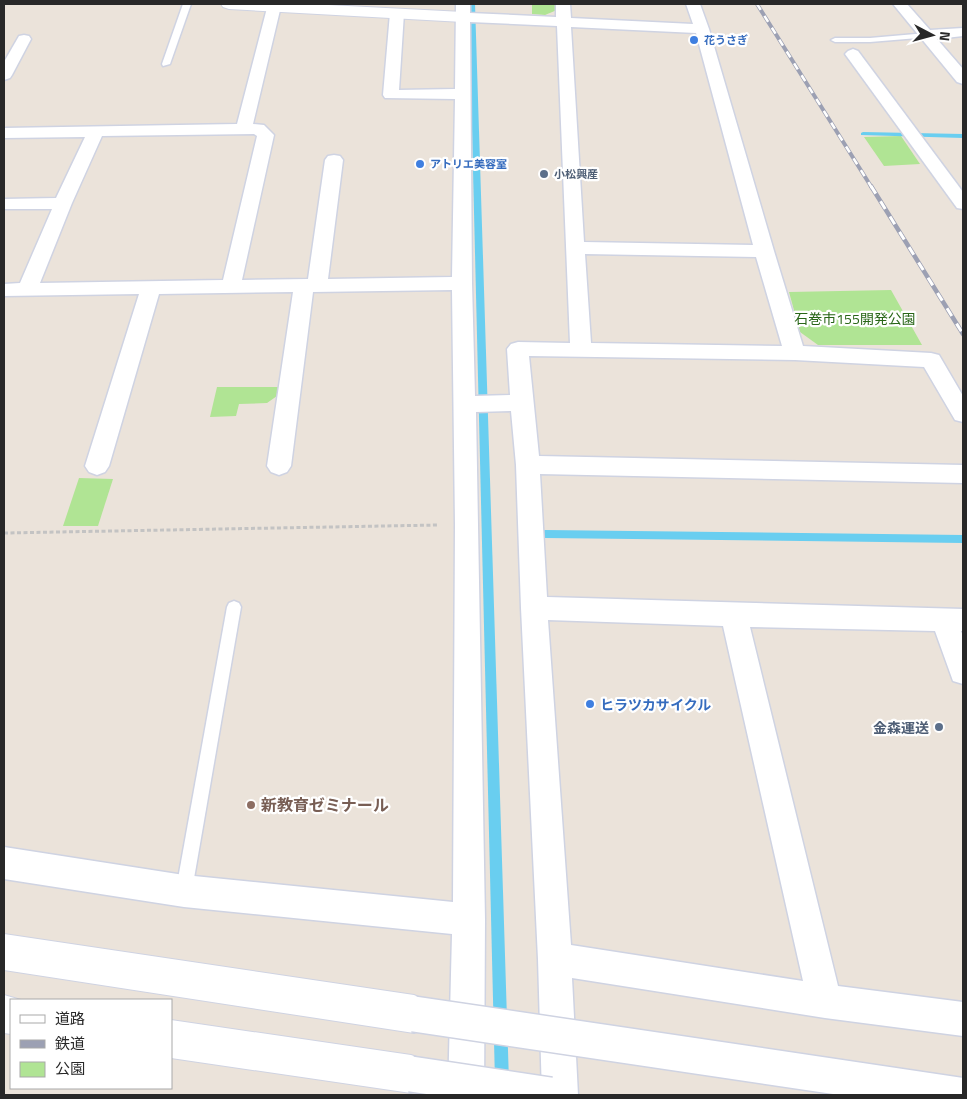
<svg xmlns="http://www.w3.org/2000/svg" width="967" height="1099" viewBox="0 0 967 1099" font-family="'Titillium Web','Noto Sans JP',sans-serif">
	<rect width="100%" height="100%" fill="#ebe3da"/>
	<g fill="#b0e494">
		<path d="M532,4H557V10L545,15L532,14Z"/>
		<path d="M901,136L920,164L884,166L864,137Z"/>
		<path d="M891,290L922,345H818L800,332L789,292Z"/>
		<path d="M217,387H278L277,396L267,403L239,404L236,416L210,417Z"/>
		<path d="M79,478L113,479L98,526H63Z"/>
	</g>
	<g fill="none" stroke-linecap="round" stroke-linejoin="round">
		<g fill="#69cef0" fill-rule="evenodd">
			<path d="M469,4H475L509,1082L507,1087L502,1089L497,1087L495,1082Z"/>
			<path d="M863,132L963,134V138L861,135V133Z"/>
			<path d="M545,530L963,535V543L545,538L542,537L540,534L542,531Z"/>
		</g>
		<defs>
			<g id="service">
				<path d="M183,4H191L170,64L163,66L162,64Z"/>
				<path d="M927,33H930V37L870,42H835L831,40L835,38H870Z"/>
				<path d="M234,601L239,603L241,607L192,890L190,896L184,898L178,896L176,890L227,607L229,603Z"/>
			</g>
			<g id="minor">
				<path d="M268,4H280L281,6L253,124L264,125L274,135L242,280L308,279L325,160L328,156L334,155L340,156L343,160L328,279L452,277L455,99L385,98L383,95L390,13L392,10H402L404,13L399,90L455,89L456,4H470V13L556,17V4H570L571,18L693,24L686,4H700L709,29L774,251L803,346L931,353L939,355L963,396V422L955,420L924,367L795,360L529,356L539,456L963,465V483L540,474L547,597L963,609V631H961L963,636V684L953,681L935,631L750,627L838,986L963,1002V1036L825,1018L572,978L578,1095H542L538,959L521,608L516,465L511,411L476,412L485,920L484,1095H448L452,934L184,907L4,879V847L184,875L453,902L455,525L452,290L313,292L291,466L287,472L279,475L271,472L267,466L293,292L159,294L109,466L105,472L97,475L89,472L85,466L139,294L4,296V284L20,283L52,209H4V199L56,198L85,137L4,138V128L237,124ZM470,22L557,26L570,343L518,342L511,344L507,349L510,395L475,396L472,283ZM571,27L696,33L753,245L584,242ZM254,134L257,136L223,280L40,283L72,203L102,136ZM585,254L756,257L782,346L591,343ZM548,620L723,626L803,981L571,945Z"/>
				<path d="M893,4H907L930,30L963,28V36L937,39L963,69V84L957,82Z"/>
				<path d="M24,35L29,36L31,39L12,75L10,78L4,80V62L19,36Z"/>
				<path d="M853,49L858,51L963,192V209L957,208L845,54L848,51Z"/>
			</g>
			<g id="tertiary">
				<path d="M221,4H309L463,12L469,14L471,17L469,20L463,22L229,9L223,7Z"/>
				<path d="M4,934L414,995L427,1001L433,1014L427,1027L414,1033L4,970Z"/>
				<path d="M4,995L21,1000H11V1034L4,1033Z"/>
				<path d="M171,1020L411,1055L425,1060L430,1074L425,1088L411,1093L171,1058Z"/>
			</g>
		</defs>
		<use href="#service" stroke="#cfd3e2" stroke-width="3"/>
		<use href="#minor" stroke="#cfd3e2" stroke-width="3"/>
		<use href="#tertiary" stroke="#cfd3e2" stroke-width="2"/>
		<path stroke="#c3c3c3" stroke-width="3" stroke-dasharray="4 2.5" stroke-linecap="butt" d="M4,533L438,525"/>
		<use href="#service" fill="#fff" fill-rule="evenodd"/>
		<use href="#minor" fill="#fff" fill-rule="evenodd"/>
		<use href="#tertiary" fill="#fff" fill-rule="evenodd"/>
		<defs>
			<path id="rail-far1" d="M757,4L872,188"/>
			<path id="rail" d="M871,186L963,334"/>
		</defs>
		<use href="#rail-far1" stroke="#9ca0b3" stroke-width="4"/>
		<use href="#rail" stroke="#9ca0b3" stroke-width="4.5"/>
		<use href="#rail-far1" stroke="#fff" stroke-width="2.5" stroke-dasharray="7" stroke-linecap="butt"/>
		<use href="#rail" stroke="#fff" stroke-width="3" stroke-dasharray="9" stroke-linecap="butt"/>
		<defs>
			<g id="tertiary-bridge">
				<path d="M414,1014L959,1095"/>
				<path d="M411,1074L550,1095"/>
			</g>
		</defs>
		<use href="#tertiary-bridge" stroke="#cfd3e2" stroke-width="38" stroke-linecap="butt"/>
		<use href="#tertiary-bridge" stroke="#fff" stroke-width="35"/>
	</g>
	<g fill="#3f7fe0" stroke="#fff" stroke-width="2">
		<circle cx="694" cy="40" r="5"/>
		<circle cx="420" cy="164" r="5"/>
		<circle cx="590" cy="704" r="5"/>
	</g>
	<g fill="#5c6f8a" stroke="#fff" stroke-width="2">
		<circle cx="544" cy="174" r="5"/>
		<circle cx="939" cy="727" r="5"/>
	</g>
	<circle fill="#8d6e63" stroke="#fff" stroke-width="2" cx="251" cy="805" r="5"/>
	<g text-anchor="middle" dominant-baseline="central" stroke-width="4.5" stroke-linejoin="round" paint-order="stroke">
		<g font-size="11" font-weight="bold" fill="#366cbe" stroke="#fff" text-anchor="start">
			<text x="704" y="40">花うさぎ</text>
			<text x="430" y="164">アトリエ美容室</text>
		</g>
		<g font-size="11" font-weight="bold" fill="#4e5e75" stroke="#fff" text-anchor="start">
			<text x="554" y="174">小松興産</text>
		</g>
		<g font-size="14" fill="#296618" stroke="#fff">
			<text x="855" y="318">石巻市155開発公園</text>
		</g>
		<g font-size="14" font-weight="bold" fill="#366cbe" stroke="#fff" text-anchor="start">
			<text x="600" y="704">ヒラツカサイクル</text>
		</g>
		<g font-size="14" font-weight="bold" fill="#4e5e75" stroke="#fff" text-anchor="end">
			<text x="929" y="727">金森運送</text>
		</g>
		<g font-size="16" font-weight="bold" fill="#785e54" stroke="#fff" text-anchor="start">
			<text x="261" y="805">新教育ゼミナール</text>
		</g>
	</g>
	<rect width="967" height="1099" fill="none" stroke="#282828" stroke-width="10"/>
	<rect x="10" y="999" width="162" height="90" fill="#ffffff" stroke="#a9a9a9"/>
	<rect x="20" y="1015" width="25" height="8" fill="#ffffff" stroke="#a9a9a9"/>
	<text x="55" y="1024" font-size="15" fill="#282828">道路</text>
	<rect x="20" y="1040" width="25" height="8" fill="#9ca0b3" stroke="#a9a9a9"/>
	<text x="55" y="1049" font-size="15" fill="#282828">鉄道</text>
	<rect x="20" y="1062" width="25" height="15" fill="#b0e494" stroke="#a9a9a9"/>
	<text x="55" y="1074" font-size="15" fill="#282828">公園</text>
	<g transform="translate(932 35) rotate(96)" stroke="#ffffff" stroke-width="4" paint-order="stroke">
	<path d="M0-4L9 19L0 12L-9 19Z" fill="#282828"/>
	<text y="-8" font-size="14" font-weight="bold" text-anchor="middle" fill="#282828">N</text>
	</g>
</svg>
